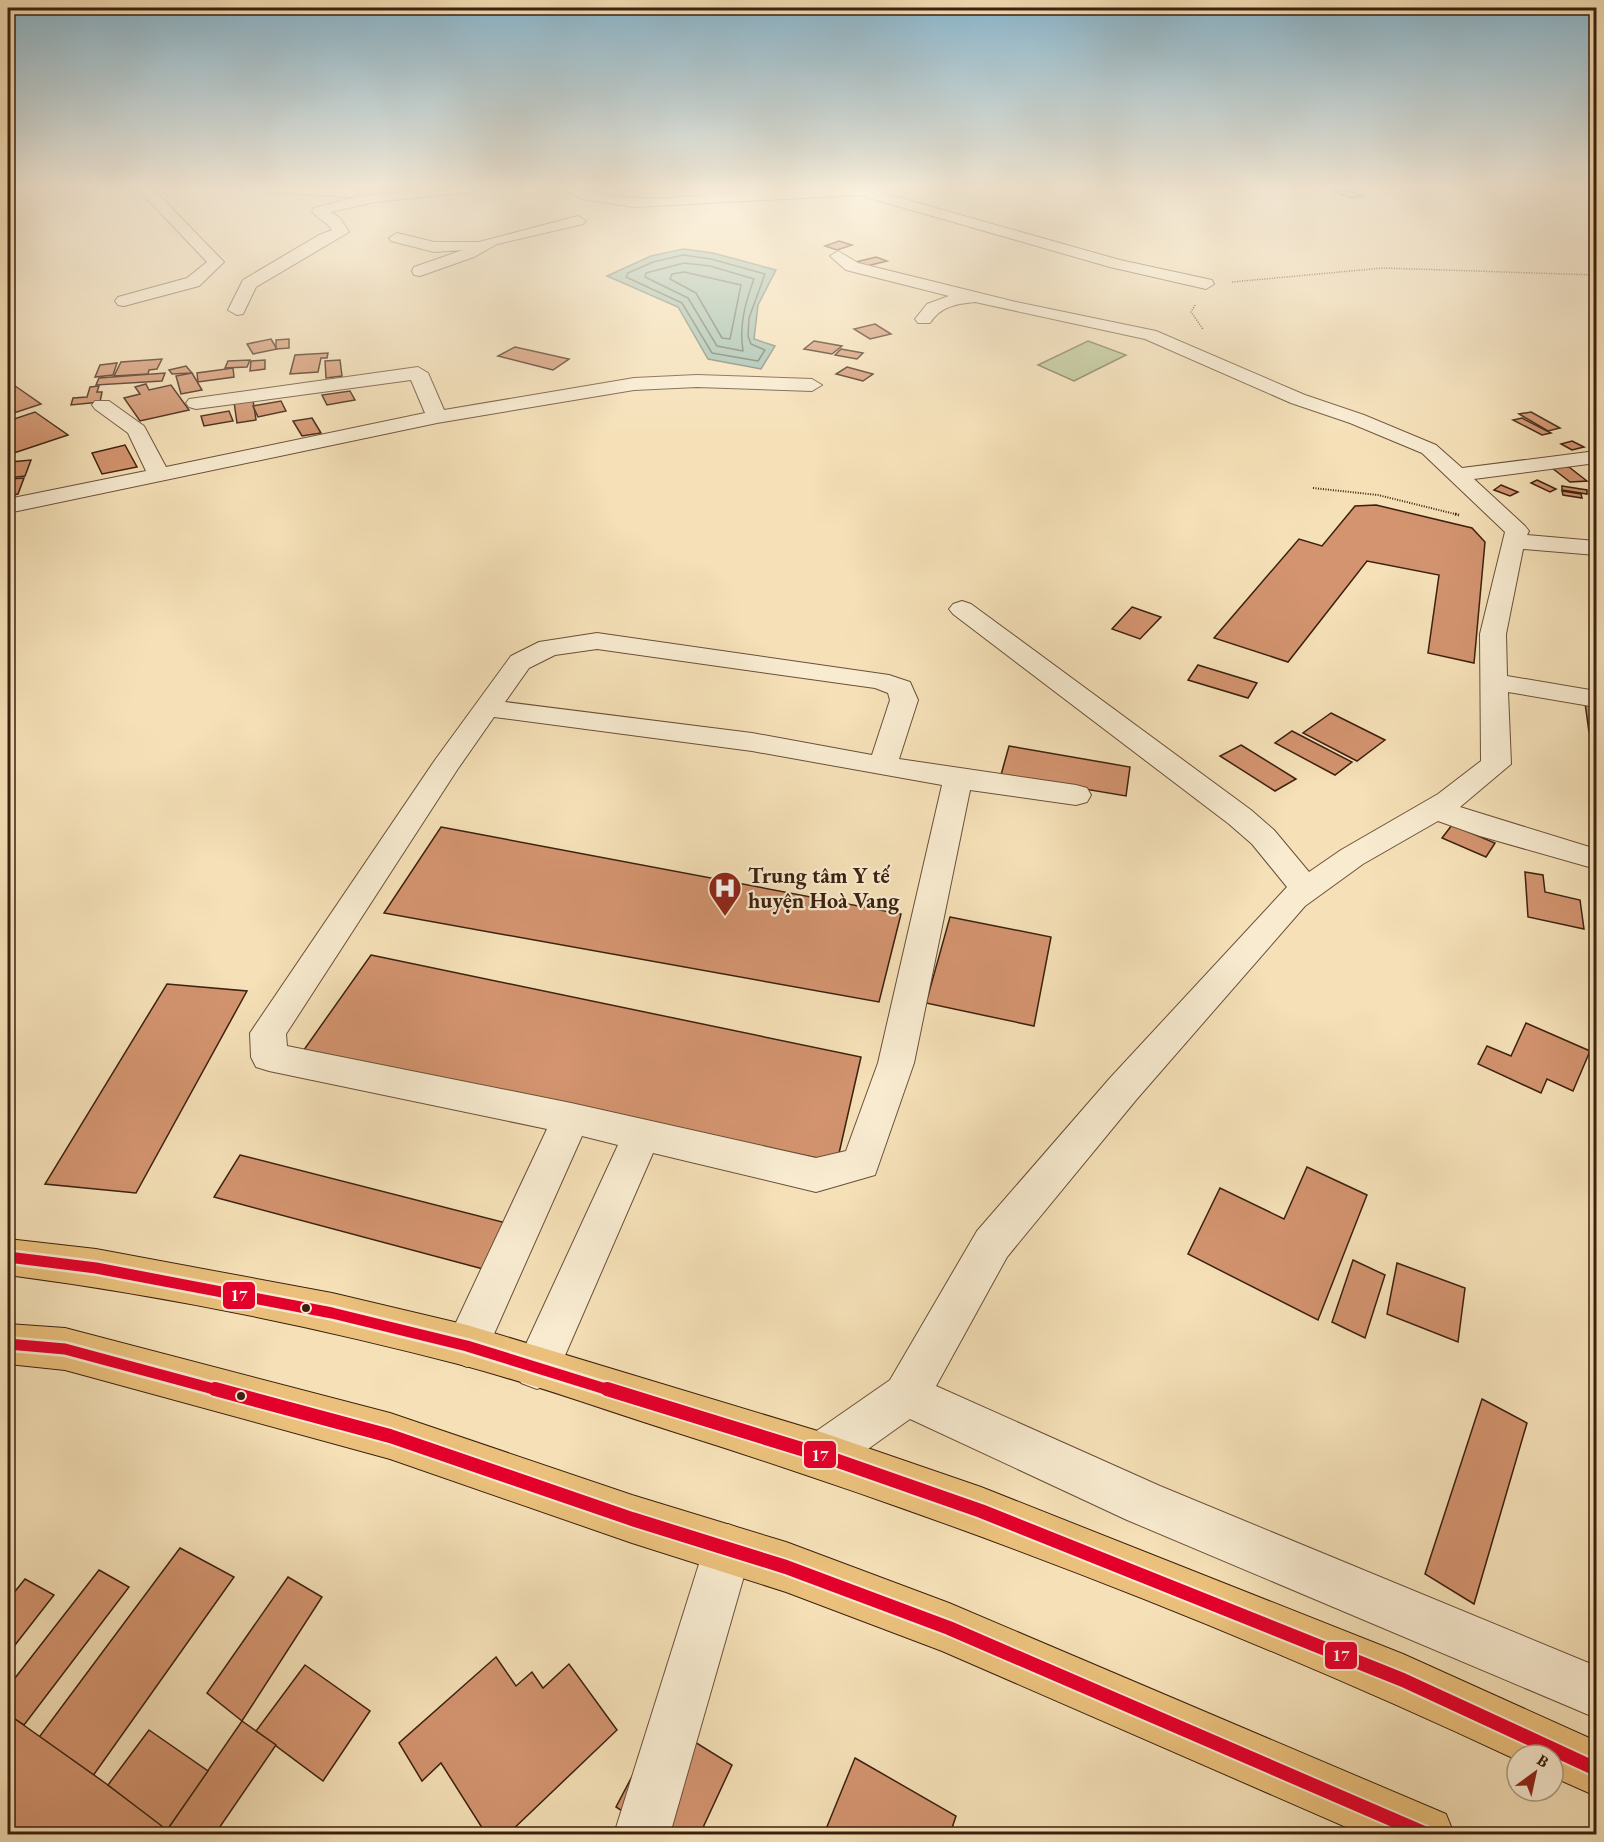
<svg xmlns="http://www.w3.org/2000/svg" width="1604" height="1842" viewBox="0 0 1604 1842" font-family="'EB Garamond',serif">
	<rect width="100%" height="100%" fill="#f5e0b7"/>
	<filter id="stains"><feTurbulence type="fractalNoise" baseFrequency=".00333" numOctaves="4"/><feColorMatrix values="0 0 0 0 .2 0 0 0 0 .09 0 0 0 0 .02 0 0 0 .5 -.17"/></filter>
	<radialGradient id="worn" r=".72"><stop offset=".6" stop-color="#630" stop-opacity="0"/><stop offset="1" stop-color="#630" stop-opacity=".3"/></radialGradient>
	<path fill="#b6c392" stroke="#797250" stroke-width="1.5" d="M1088,341L1126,355L1074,381L1038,365Z"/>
	<path fill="#9cbdaf" stroke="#767e6f" stroke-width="1.5" d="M683,249L713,253L776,270L758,305L754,339L775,346L761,369L708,359L678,307L607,276L651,256Z"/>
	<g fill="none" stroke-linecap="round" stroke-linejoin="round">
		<g stroke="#6c6e5f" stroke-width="1.5">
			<path d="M683,255L711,259L765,274L749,318L748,336L751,344L765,350L758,361L712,353L682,303L626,277L628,273L653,262Z"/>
			<path d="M684,263L710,266L754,279C745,303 739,326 743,351L717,346L688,298L645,277L646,273Z"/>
			<path d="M684,272L741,285L730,339L722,338L696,293L670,279L672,274Z"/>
		</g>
	</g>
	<g fill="#d3946f" stroke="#3c200f" stroke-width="1.5">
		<path d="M1347,190L1363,196L1351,198L1335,192Z"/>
		<path d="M839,241L852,245L837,250L825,246Z"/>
		<path d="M876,257L887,261L867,266L856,262Z"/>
		<path d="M875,324L891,334L870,339L854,329Z"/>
		<path d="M271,339L277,349L253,354L247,344Z"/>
		<path d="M289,339V348L276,349V340Z"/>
		<path d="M814,341L842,346L832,354L804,349Z"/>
		<path d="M515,347L569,359L553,370L498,356Z"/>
		<path d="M841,349L863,353L857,359L835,355Z"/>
		<path d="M328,353L327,358H321L318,372L290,374L295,355Z"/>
		<path d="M162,359L157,369L149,370L148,374L114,376L121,362Z"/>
		<path d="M250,360L247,367L225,368L228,361Z"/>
		<path d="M265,360V369L250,371L251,361Z"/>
		<path d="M340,360L342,376L326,378L325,361Z"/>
		<path d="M117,363L113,375L95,377L100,365Z"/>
		<path d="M186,366L192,373L172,374L169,370Z"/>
		<path d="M847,367L873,374L863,381L836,374Z"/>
		<path d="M233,368L234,377L198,382L197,373Z"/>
		<path d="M165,373L162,381L96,385L99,378Z"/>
		<path d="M192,373L202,390L181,394L176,376Z"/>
		<path d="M8,381L41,404L8,415Z"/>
		<path d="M146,384L149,390L171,385L189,410L140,421L124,398L140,394L135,387Z"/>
		<path d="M99,386L97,392H102L100,402L71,405L73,398L87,397L90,387Z"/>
		<path d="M350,391L355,400L327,405L322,395Z"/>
		<path d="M253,400L256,420L237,423L234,402Z"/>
		<path d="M281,401L286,411L258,417L253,406Z"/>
		<path d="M229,411L233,421L204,426L201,416Z"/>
		<path d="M35,412L68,435L8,455V421Z"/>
		<path d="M1531,412L1560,428L1548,431L1519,414Z"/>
		<path d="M312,418L321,433L302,436L293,421Z"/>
		<path d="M1522,418L1551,433L1542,435L1513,420Z"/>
		<path d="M1572,441L1584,447L1572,450L1561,444Z"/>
		<path d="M125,445L137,467L102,474L92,453Z"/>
		<path d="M31,460L25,476L8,478L10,462Z"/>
		<path d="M1569,467L1587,481L1570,482L1552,468Z"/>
		<path d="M24,478L18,494L8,496V479Z"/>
		<path d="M1537,480L1556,489L1550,492L1531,483Z"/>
		<path d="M1501,485L1518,492L1510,496L1494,490Z"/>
		<path d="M1562,486L1587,490V494L1562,490Z"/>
		<path d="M1562,491L1581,494L1582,498L1563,495Z"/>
		<path d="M1376,505L1472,528L1485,542L1474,663L1428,653L1439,575L1367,561L1288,662L1214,638L1299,539L1322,546L1355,506Z"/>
		<path d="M1132,607L1161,617L1140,639L1112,629Z"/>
		<path d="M1198,665L1257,683L1248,698L1188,680Z"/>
		<path d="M1585,703L1596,705V733L1589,732Z"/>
		<path d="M1331,713L1385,740L1357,761L1303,733Z"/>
		<path d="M1292,731L1352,762L1335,775L1275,743Z"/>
		<path d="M1241,745L1296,779L1275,791L1220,756Z"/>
		<path d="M1009,746L1130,767L1126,796L1001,775Z"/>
		<path d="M1452,825L1495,843L1486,857L1442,838Z"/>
		<path d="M441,827L901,914L879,1002L384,913Z"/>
		<path d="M1525,872L1543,875L1545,892L1580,900L1584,929L1528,917Z"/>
		<path d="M950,917L1051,937L1034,1026L926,1003Z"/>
		<path d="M371,955L861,1057L837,1162L301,1054Z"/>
		<path d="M167,984L247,991L136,1193L45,1184Z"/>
		<path d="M1526,1023L1590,1051L1573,1091L1547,1079L1541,1093L1478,1064L1487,1046L1511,1056Z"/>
		<path d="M240,1155L518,1226L498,1273L214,1197Z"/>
		<path d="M1307,1167L1367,1195L1318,1320L1188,1254L1220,1188L1284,1219Z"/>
		<path d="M1353,1260L1385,1275L1365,1338L1332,1322Z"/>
		<path d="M1397,1263L1465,1288L1458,1342L1387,1314Z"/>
		<path d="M1482,1399L1527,1423L1474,1604L1425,1574Z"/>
		<path d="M180,1548L234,1577L90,1780L34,1744Z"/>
		<path d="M99,1570L129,1587L24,1725L8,1715V1687Z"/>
		<path d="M288,1577L322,1597L242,1721L207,1693Z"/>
		<path d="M25,1579L54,1595L8,1654V1600Z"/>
		<path d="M496,1657L516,1686L532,1672L543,1688L569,1664L617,1730L508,1834H486L441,1763L422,1781L399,1743Z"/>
		<path d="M305,1665L370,1711L323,1781L256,1731Z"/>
		<path d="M8,1714L108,1785L174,1834H8Z"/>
		<path d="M242,1721L276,1745L215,1834H174L167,1830Z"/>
		<path d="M661,1721L732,1765L700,1834H657L616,1807Z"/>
		<path d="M149,1730L208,1771L167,1830L108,1785Z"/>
		<path d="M855,1758L956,1816L950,1834H824Z"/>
	</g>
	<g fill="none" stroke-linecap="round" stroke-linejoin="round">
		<defs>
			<g id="minor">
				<path d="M137,188H152L224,262L199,286L124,306L118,305L115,301L118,297L187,278L207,262Z"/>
				<path d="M258,188H340L353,189L360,193L353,197L265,192Z"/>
				<path d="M431,188H477L470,192L375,202L331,212L340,218L349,232L256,287L243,314L237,315L228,310L243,280L319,235L332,230C327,221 317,219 312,211L314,208L356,197Z"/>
				<path d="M559,188H579L611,196L657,199L778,189L865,188L1120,260L1212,280L1214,284L1206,289L1110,267L859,195L634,207L583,199Z"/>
				<path d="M578,216L586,221L583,224L497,244L474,257L420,276L414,275L412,271L414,267L463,250L434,252L391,241L389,238L397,233L434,242H479Z"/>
				<path d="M838,251L858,263L1016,302L1156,331L1305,395L1364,415L1436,445L1462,468L1596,451V463L1474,479L1525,526L1529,531L1527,535L1596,541V555L1523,549L1506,634L1507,676L1596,691V707L1508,692L1511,764L1460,807L1596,849V869L1480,836L1438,821L1363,864L1305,906L1136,1100L1007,1257L936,1386L1160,1486L1596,1666V1718L1127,1520L910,1419L837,1471L821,1478L805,1471L798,1455L805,1439L890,1380L977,1231L1110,1078L1287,887L1252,844L1229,824L953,614L949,609L953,604L962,601L971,604L1251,810L1274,830L1309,872L1341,850L1438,794L1481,761L1480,634L1505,532L1422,453L1350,423L1291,403L1145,339L975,302C956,304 941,306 930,323H918L915,319L927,304L949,296L846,270L830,256Z"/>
				<path d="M418,367L428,373L444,410L634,378L697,375L812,379L822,385L812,391L697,387L634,390L437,423L8,513V499L146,471L128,433L95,409L92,405L95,401H109L144,426L166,467L425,413L411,380L196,409L189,407L186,403L189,399Z"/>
				<path d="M597,633L889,675L910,682L918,700L899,759L1076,785L1087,788L1091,795L1087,802L1076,805L970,790L914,1063L875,1175L816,1192L653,1153L553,1383L537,1389L521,1383L515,1368L618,1145L582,1136L482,1361L467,1367L452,1361L445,1346L547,1129L269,1071L256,1067L251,1057L250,1033L435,760L511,656L539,642ZM597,649L875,688L888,693L890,700L872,755L752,733L505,702L529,668L555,655ZM494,717L752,751L942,785L878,1063L846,1151L816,1158L571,1103L287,1046L286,1034L457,770Z"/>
				<path d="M728,1524L745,1531L752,1548L670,1834H614L704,1548L711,1531Z"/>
			</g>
			<g id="highway">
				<path d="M8,1239L96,1249L332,1293L467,1325L821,1432L981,1487L1403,1654L1596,1741V1796L1553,1777V1755H1517V1760C1247,1634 968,1525 684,1435C610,1412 537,1385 462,1365C313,1326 161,1295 8,1275Z"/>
				<path d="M8,1324L65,1328L390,1413L632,1495L786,1542L949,1603L1446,1814L1454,1834H1362L942,1651L786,1592L632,1543L390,1459L65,1370L8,1364Z"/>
			</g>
		</defs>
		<use href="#minor" stroke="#6a5039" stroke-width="2"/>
		<use href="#highway" stroke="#3c200f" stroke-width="2"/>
		<g stroke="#3c200f" stroke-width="1.5" stroke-dasharray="1 1.5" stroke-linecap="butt">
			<path d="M1232,282L1383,268L1596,275"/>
			<path d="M1195,305L1191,312L1203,329"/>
		</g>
		<path stroke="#3c200f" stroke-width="2" stroke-dasharray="1 1.5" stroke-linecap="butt" d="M1313,488L1378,495L1459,515"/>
		<path stroke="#3c200f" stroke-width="3" stroke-dasharray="1.5 2" stroke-linecap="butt" d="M1455,514L1459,515"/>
		<use href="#minor" fill="#f8ebd0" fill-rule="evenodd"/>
		<use href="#highway" fill="#eac07c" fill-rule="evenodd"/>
		<defs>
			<g id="bus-1-far1">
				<path d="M8,1257L96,1268L332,1313L467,1346L612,1391"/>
				<path d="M8,1344L65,1349L221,1391"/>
			</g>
			<g id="bus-1">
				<path d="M215,1389L390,1436L632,1519L786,1567L949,1628L1426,1834"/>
				<path d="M607,1389L821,1455L981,1511L1403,1680L1596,1769"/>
			</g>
		</defs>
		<use href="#bus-1-far1" stroke="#f8ebd0" stroke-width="16"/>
		<use href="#bus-1" stroke="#f8ebd0" stroke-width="18"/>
		<use href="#bus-1-far1" stroke="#e4002b" stroke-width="11"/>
		<use href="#bus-1" stroke="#e4002b" stroke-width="14"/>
	</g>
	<linearGradient id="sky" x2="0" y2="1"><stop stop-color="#89b8d1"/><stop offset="0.42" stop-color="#faf1df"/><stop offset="1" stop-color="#faf1df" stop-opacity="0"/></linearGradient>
	<rect width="1604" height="446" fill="url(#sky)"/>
	<defs>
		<symbol id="hospital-pin" viewBox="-11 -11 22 30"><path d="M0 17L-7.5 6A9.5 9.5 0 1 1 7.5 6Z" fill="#8f2418" stroke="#f8ebd0"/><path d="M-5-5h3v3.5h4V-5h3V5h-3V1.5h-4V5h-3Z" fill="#fff"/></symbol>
	</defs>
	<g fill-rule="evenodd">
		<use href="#hospital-pin" x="706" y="869" width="38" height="52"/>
	</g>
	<g fill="#3c200f" stroke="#f8ebd0" stroke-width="2">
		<circle cx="306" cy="1308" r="5"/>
		<circle cx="241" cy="1396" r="5"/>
	</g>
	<g text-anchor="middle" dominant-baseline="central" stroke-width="4.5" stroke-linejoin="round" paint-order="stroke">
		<g font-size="22" font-weight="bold" fill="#3c200f" stroke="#f8ebd0" text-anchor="start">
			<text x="748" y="875">Trung tâm Y tế<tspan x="748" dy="25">huyện Hoà Vang</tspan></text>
		</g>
	</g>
	<g stroke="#f8ebd0" stroke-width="2">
		<rect x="222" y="1281" width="34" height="29" rx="6" fill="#e4002b"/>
		<rect x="803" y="1440" width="34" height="29" rx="6" fill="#e4002b"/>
		<rect x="1324" y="1641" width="34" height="29" rx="6" fill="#e4002b"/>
	</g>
	<g font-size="16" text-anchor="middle" font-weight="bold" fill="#fff">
		<text x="239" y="1301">17</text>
		<text x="820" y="1461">17</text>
		<text x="1341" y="1661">17</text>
	</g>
	<rect width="1604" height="1842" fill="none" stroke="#f5e0b7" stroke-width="30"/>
	<rect x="9" y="9" width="1586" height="1824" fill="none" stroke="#3c200f" stroke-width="3"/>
	<rect x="15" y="15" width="1574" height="1812" fill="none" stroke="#3c200f" stroke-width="1.5"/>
	<g transform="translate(1535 1773) rotate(33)"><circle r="28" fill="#f8ebd0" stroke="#ad9a83" stroke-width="1.5"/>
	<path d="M0-4.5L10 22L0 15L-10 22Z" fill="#8f2418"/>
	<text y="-9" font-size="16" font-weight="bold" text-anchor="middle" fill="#3c200f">B</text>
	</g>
	<rect width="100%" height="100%" filter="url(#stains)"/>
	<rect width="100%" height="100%" fill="url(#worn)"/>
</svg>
